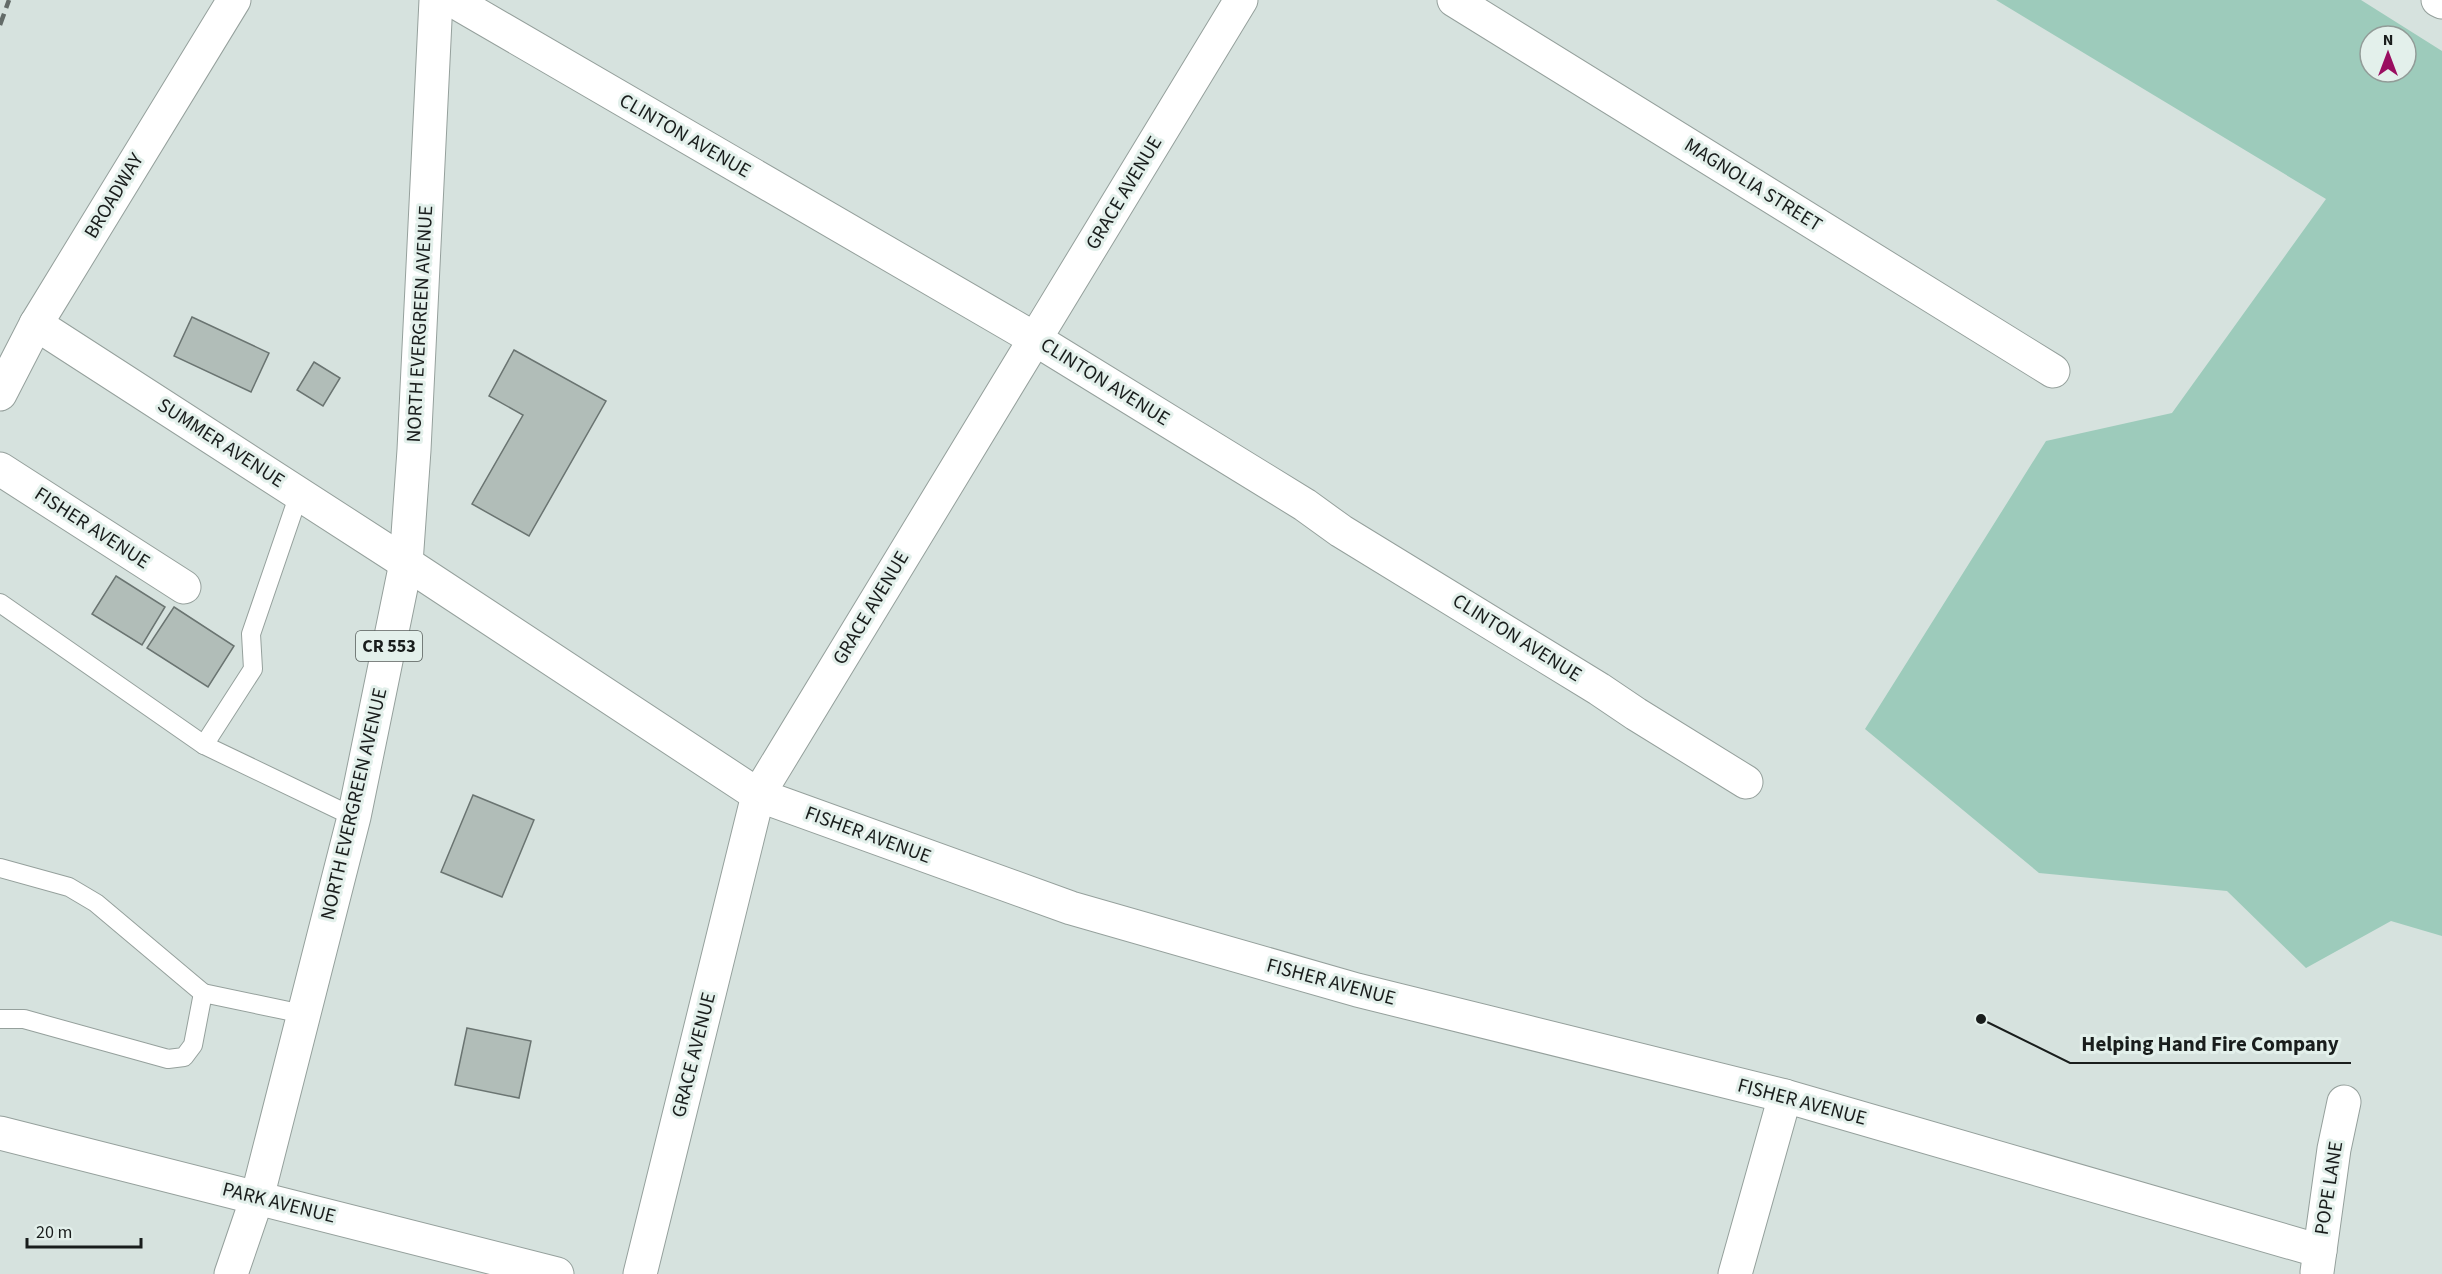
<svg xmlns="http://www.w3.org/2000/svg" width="2442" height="1274" viewBox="0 0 2442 1274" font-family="'Source Sans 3',sans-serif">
	<rect width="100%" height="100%" fill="#d6e2de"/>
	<path fill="#9dcbbb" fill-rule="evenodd" d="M1996,0H2361L2442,51V936L2391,921L2306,968L2227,891L2039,873L1865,729L2046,441L2172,413L2326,199ZM2370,36H2406V72H2370Z"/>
	<g fill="#b1bdb8" stroke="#6a7471" stroke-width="1.5">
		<path d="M192,317L269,353L251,392L174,356Z"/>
		<path d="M514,350L606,401L529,536L472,504L523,415L489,396Z"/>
		<path d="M314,362L340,378L323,406L297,390Z"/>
		<path d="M116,576L165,607L142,645L92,614Z"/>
		<path d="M174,607L234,646L208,687L147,648Z"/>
		<path d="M473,795L534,820L502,897L441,872Z"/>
		<path d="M467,1028L531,1041L519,1098L455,1085Z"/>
	</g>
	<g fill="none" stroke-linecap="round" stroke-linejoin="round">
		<defs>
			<g id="service">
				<path d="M299,494L251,634L253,669L204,745L354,817"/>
				<path d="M0,603L204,745"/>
				<path d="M0,868L69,887L96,903L203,993"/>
				<path d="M0,1019H24L168,1059L184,1057L193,1045L203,993L303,1014"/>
			</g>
			<g id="minor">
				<path d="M452,0L1035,339L1305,505L1341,531L1599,689L1636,714L1746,782"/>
				<path d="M1454,0L2053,371"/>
				<path d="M2438,0L2442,2"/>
				<path d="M36,324L406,563L758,795L1071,908L1357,990L1785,1096L2320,1251"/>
				<path d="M0,469L184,587"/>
				<path d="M257,1198L557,1274"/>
				<path d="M2317,1272L2334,1149L2344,1102"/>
				<path d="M640,1274L758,795L1241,0"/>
				<path d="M1735,1274L1785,1096"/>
			</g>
			<g id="secondary">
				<path d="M0,394L36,324L234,0"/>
				<path d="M0,1133L257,1198"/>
			</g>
			<path id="primary" d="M231,1274L257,1198L354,817L406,563L414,450L436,0"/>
		</defs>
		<use href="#service" stroke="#95a09c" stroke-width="20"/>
		<use href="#minor" stroke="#95a09c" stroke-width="35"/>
		<use href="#secondary" stroke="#95a09c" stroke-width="35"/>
		<use href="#primary" stroke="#95a09c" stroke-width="35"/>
		<use href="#service" stroke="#fff" stroke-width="18"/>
		<use href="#minor" stroke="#fff" stroke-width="33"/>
		<use href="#secondary" stroke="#fff" stroke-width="33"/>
		<use href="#primary" stroke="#fff" stroke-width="33"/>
		<path stroke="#636b68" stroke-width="4.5" stroke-dasharray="12 6" stroke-linecap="butt" d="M0,25L9,0"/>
	</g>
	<g text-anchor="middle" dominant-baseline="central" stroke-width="6" stroke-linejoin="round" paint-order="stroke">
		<rect fill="#e3f0eb" stroke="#565c5a" stroke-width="1.5" x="356" y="631" width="66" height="30" rx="4.5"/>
		<g font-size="18" font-weight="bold" fill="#191d1c">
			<text x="389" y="646">CR 553</text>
		</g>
		<g font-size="20" fill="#191d1c" stroke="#e3f0eb">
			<text transform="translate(685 136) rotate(30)">CLINTON AVENUE</text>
			<text transform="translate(1753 185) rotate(32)">MAGNOLIA STREET</text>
			<text transform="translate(1124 193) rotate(-59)">GRACE AVENUE</text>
			<text transform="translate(114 196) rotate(-59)">BROADWAY</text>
			<text transform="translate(420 324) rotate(-87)">NORTH EVERGREEN AVENUE</text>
			<text transform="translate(1105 382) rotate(32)">CLINTON AVENUE</text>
			<text transform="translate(221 443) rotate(33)">SUMMER AVENUE</text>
			<text transform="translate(92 528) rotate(33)">FISHER AVENUE</text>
			<text transform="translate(871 608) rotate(-59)">GRACE AVENUE</text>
			<text transform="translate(1517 638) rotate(32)">CLINTON AVENUE</text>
			<text transform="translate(354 804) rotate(-77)">NORTH EVERGREEN AVENUE</text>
			<text transform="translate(868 835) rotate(20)">FISHER AVENUE</text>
			<text transform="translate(1331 982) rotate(15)">FISHER AVENUE</text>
			<text transform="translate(694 1055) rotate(-76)">GRACE AVENUE</text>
			<text transform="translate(1802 1102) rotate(15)">FISHER AVENUE</text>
			<text transform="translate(2329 1188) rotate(-81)">POPE LANE</text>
			<text transform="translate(279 1203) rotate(14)">PARK AVENUE</text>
		</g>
	</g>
	<path fill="none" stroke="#191d1c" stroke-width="2" d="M1981 1019L2070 1063H2351"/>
	<circle fill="#191d1c" stroke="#e3f0eb" stroke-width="2" cx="1981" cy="1019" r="6"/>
	<g font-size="21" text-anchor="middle" font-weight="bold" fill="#191d1c" stroke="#e3f0eb" stroke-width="6" stroke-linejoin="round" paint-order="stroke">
		<text x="2210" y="1051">Helping Hand Fire Company</text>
	</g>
	<g transform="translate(2388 54)"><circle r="28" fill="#e3f0eb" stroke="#929c98" stroke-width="1.5"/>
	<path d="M0-4.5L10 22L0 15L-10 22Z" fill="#9a0e60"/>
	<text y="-9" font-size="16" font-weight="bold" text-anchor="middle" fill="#191d1c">N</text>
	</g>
	<path d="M27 1238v9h114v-9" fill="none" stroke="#191d1c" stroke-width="3"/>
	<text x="36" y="1238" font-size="18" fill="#191d1c" stroke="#e3f0eb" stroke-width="4.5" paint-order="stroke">20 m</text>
</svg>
